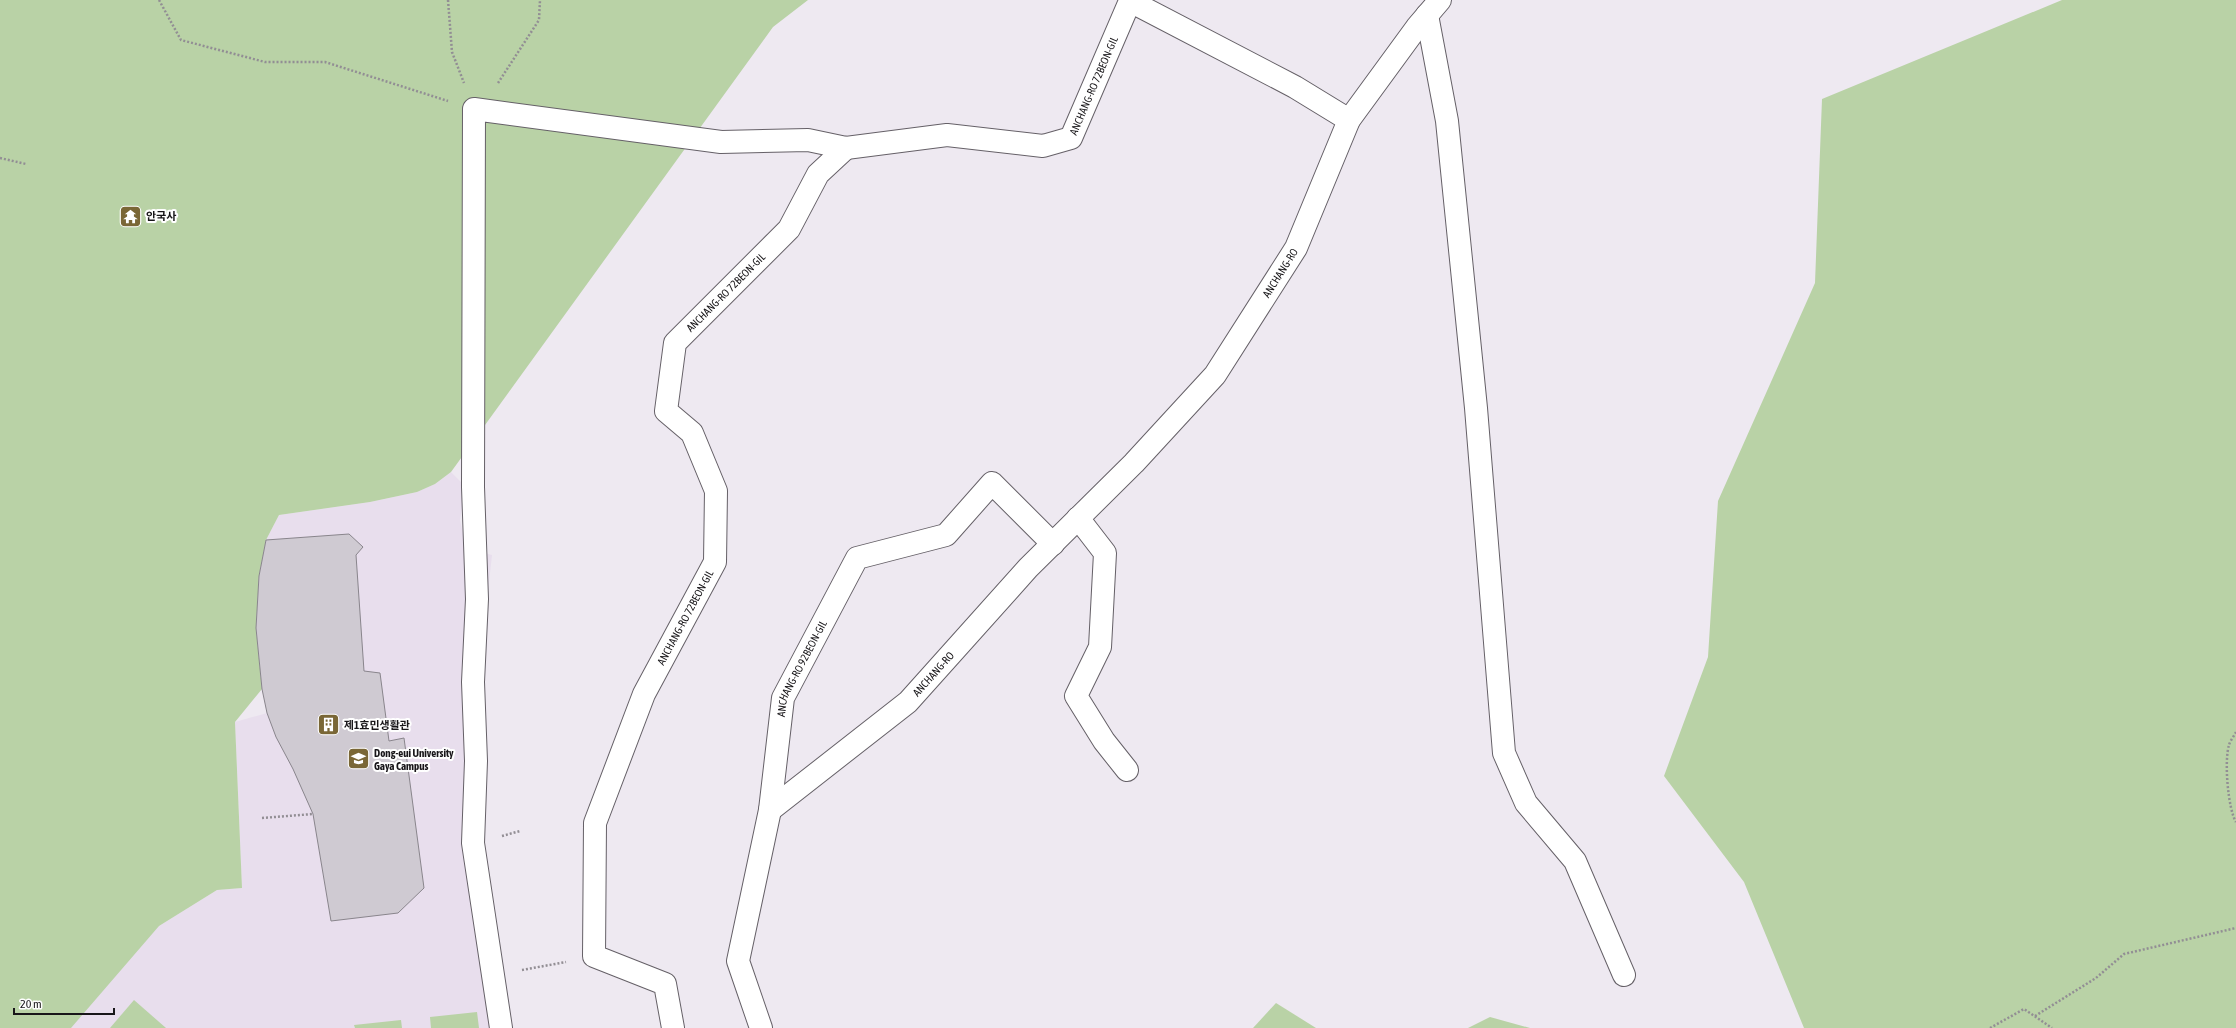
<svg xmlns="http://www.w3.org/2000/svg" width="2236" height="1028" viewBox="0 0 2236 1028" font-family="'Asap Condensed','Noto Sans KR',sans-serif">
	<rect width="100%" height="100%" fill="#eee9f1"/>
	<path fill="#e8deed" d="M451,472L465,486L460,520L466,548L492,555L485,618L478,795L503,1028H0V880L159,926L217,890L242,888L235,722L267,713L262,689L256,628L259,576L266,540L279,515L370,502L417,492L435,484Z"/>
	<g fill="#b9d2a6">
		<path d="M0,0H808L773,27L451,472L435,484L417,492L370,502L279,515L266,540L259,576L256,628L262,689L235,722L242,888L217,890L159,926L71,1028H0Z"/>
		<path d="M2062,0H2236V1028H1804L1744,882L1664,776L1708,657L1718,501L1815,283L1822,99Z"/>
		<path d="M134,1000L166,1028H110Z"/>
		<path d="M1276,1003L1316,1028H1253Z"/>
		<path d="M477,1012L479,1028H431L430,1017Z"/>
		<path d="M1490,1017L1530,1028H1468Z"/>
		<path d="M401,1020L402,1028H355L354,1025Z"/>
	</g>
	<path fill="#cfcad2" stroke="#89858c" d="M349,534L363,547L356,555L364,671L380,673L389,741L404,738L424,888L398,913L331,921L313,814L293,769L276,737L267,713L262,689L256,628L259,576L266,540Z"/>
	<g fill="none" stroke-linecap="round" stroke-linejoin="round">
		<defs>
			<g id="minor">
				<path d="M1427,15L1447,121L1476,408L1504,753L1526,803L1575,861L1624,975"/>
				<path d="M1078,518L1105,553L1100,647L1076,696L1104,741L1127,770"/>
				<path id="s1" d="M770,810L908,702L1028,568L1134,463L1215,375L1296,248L1349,120L1417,27L1440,0"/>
				<path id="s2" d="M501,1028L473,843L476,761L473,682L477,599L473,487L474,109L721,142L808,140L846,148L947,135L1043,146L1071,138L1130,1L1295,87L1349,120"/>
				<path id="s3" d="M673,1028L665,984L594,956L595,823L644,694L715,562L716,491L692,433L666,411L675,343L789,229L818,174L846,148"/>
				<path id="s4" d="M761,1028L738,961L770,810L783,698L857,558L946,535L992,483L1053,544"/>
			</g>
		</defs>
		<use href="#minor" stroke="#656067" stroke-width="24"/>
		<g stroke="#928e94" stroke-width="2.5" stroke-dasharray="2 2" stroke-linecap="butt">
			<path d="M159,0L181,40L265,62H325L448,101"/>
			<path d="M448,0L452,52L464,83"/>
			<path d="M498,83L539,20L540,0"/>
			<path d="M0,158L26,164"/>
			<path d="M2236,732C2234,736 2230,741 2229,745C2224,761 2228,809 2236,822"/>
			<path d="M262,818L313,814"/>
			<path d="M502,836L520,831"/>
			<path d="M522,970L566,962"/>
			<path d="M2035,1016L2096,978L2124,954L2236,928"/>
			<path d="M1990,1028L2024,1009L2052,1028"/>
		</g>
		<use href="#minor" stroke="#fff" stroke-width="22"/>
	</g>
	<defs>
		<symbol id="temple-square" viewBox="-11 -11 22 22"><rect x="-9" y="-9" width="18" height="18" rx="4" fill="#7a6736" stroke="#fff"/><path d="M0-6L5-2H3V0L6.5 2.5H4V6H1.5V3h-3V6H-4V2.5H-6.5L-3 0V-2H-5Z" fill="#fff"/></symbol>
		<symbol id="building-square" viewBox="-11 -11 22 22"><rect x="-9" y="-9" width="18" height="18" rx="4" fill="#7a6736" stroke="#fff"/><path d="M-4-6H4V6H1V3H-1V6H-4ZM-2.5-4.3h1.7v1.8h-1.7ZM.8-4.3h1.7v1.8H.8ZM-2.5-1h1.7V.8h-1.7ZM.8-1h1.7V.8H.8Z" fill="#fff"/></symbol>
		<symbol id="university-square" viewBox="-11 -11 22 22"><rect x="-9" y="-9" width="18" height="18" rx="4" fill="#7a6736" stroke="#fff"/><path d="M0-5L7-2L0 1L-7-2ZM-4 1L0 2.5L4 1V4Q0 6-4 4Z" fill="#fff"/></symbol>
	</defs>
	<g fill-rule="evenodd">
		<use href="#temple-square" x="118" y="204" width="25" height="25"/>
		<use href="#building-square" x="316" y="712" width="25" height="25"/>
		<use href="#university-square" x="346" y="746" width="25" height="25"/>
	</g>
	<g text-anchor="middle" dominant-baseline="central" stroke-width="4" stroke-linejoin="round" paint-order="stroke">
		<g font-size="11" fill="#181619" stroke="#fff">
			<text stroke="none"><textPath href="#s2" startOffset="1581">ANCHANG-RO 72BEON-GIL</textPath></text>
			<text stroke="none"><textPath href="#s1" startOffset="745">ANCHANG-RO</textPath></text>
			<text stroke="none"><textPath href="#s3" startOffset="850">ANCHANG-RO 72BEON-GIL</textPath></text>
			<text stroke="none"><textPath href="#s3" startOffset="479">ANCHANG-RO 72BEON-GIL</textPath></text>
			<text stroke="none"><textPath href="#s4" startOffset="372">ANCHANG-RO 92BEON-GIL</textPath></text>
			<text stroke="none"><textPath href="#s1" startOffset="213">ANCHANG-RO</textPath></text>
		</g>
		<g font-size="11" font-weight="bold" fill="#181619" stroke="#fff" text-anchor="start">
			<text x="146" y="216">안국사</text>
			<text x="344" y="725">제1효민생활관</text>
			<text x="374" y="753">Dong-eui University<tspan x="374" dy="13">Gaya Campus</tspan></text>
		</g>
	</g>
	<path d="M14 1008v6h100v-6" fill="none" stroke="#181619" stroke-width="2"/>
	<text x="20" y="1008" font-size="12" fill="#181619" stroke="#ffffff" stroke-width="3" paint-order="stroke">20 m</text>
</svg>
